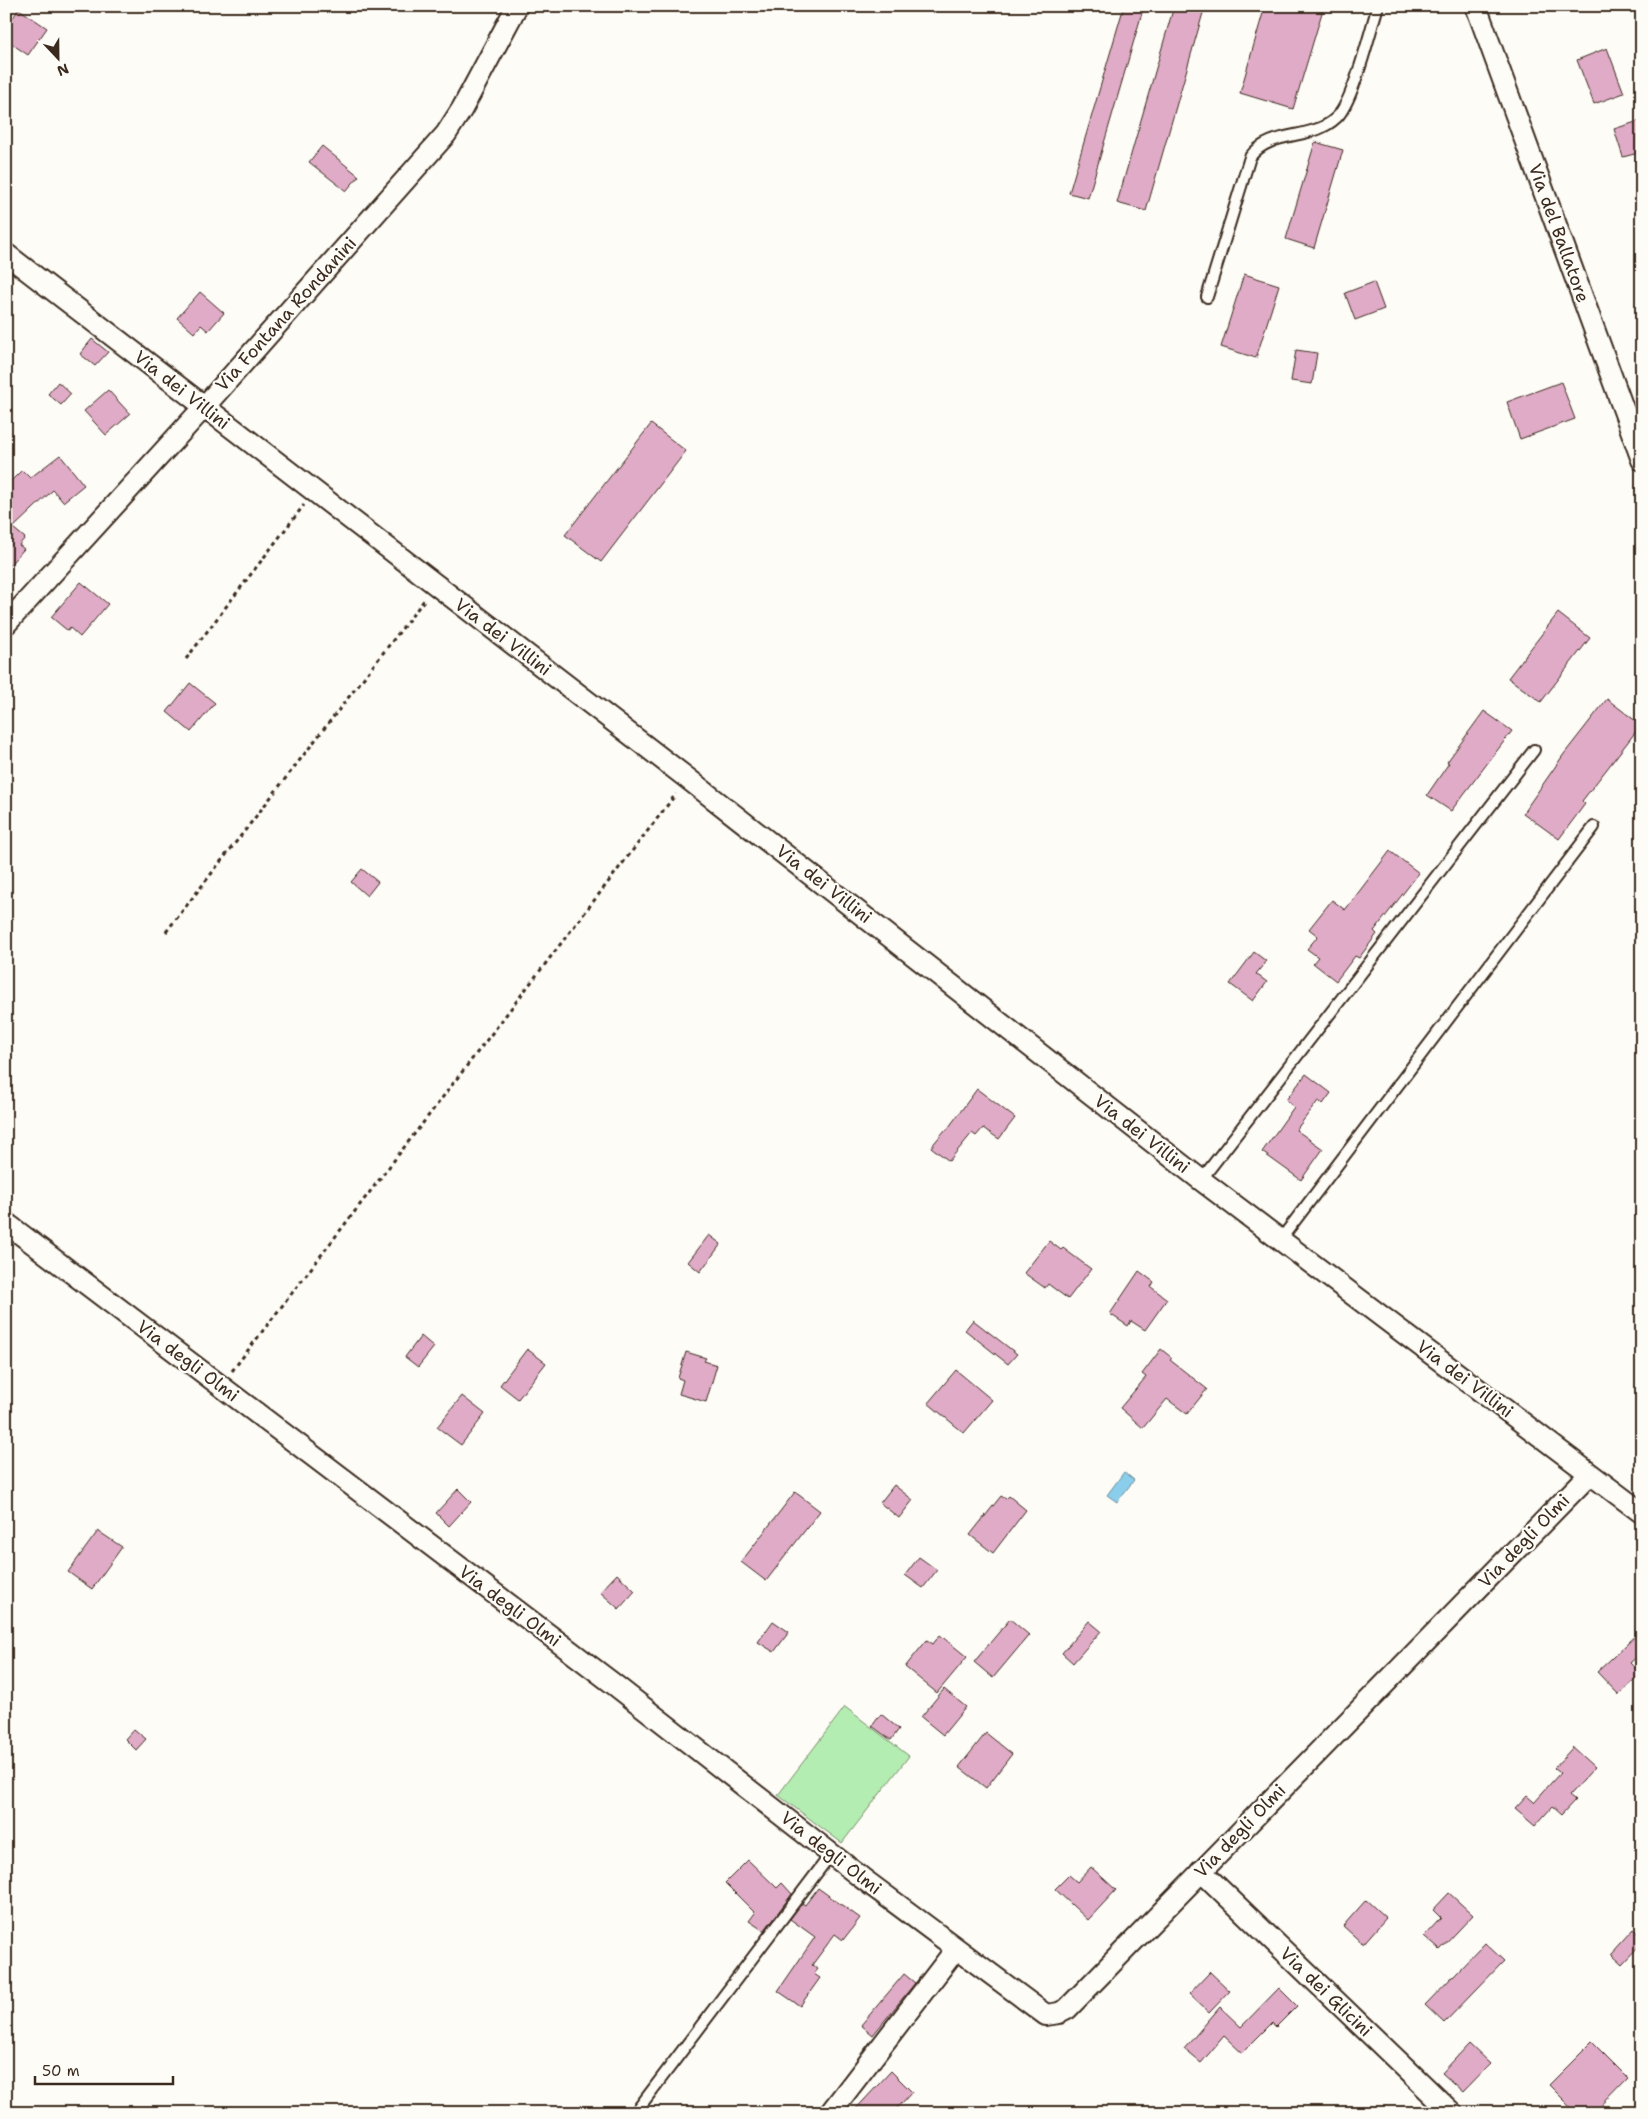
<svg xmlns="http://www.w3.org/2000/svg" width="1648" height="2119" viewBox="0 0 1648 2119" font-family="'Shantell Sans',sans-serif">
	<rect width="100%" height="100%" fill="#fdfcf7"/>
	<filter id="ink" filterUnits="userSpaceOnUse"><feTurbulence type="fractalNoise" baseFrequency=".02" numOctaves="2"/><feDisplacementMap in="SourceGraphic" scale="10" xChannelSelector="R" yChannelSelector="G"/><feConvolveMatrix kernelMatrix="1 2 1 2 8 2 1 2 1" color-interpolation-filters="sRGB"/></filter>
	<g filter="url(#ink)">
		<path fill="#b4edb2" stroke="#788c68" d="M845,1707L909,1756L842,1843L778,1795Z"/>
		<path fill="#8aceec" stroke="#6a8c9a" d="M1124,1472L1134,1480L1117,1502L1107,1495Z"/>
		<g fill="#e0abc6" stroke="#3b2a1e">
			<path d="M1124,6H1144L1088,198L1069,193Z"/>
			<path d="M1174,6H1205L1146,211L1117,203Z"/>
			<path d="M1265,6H1324L1293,109L1240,93Z"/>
			<path d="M19,9L47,28L28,55L6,40V27Z"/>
			<path d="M1607,48L1624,93L1594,104L1577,60Z"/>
			<path d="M1642,120V152L1623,157L1614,129Z"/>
			<path d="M1315,142L1343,150L1314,248L1286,239Z"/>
			<path d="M322,146L359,176L346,191L309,162Z"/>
			<path d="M1244,274L1279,285L1256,358L1221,347Z"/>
			<path d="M1374,282L1384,309L1355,320L1345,293Z"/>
			<path d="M200,292L224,313L208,331L201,325L194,333L177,318Z"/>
			<path d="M92,339L108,352L95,366L80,354Z"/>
			<path d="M1296,350L1317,353L1312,384L1291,381Z"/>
			<path d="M58,382L71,394L61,405L48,394Z"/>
			<path d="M1561,382L1575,419L1520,439L1507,402Z"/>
			<path d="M108,390L130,414L106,435L84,411Z"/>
			<path d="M651,424L686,451L601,562L565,535Z"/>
			<path d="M60,455L84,485L63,502L53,490L13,528L25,538L19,545L24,549L6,569V486L22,470L30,478Z"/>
			<path d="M81,582L108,604L80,637L70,628L68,631L51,617Z"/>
			<path d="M1558,613L1590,638L1541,702L1508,678Z"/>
			<path d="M190,683L215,703L191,732L167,712Z"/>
			<path d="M1607,699L1641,725L1582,801L1585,804L1559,839L1523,813L1564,754Z"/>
			<path d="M1484,711L1512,731L1451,811L1427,795L1449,763L1447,762Z"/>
			<path d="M1390,851L1419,873L1374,931L1377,934L1359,958L1355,956L1336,981L1313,963L1318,957L1307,949L1318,936L1309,929L1332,900L1345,910Z"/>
			<path d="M362,869L378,882L367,896L351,882Z"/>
			<path d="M1254,952L1266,961L1256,974L1267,982L1253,1001L1230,984Z"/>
			<path d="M1306,1074L1331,1093L1323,1104L1318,1101L1296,1130L1323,1149L1301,1180L1262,1152L1294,1107L1286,1100Z"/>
			<path d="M977,1089L1015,1118L999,1139L983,1128L976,1136L972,1133L949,1161L931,1147L945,1130L946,1131Z"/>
			<path d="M709,1235L721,1244L700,1272L688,1262Z"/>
			<path d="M1049,1241L1061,1250L1063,1248L1091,1269L1068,1299L1048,1284L1045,1288L1024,1273Z"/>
			<path d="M1139,1271L1154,1282L1151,1287L1167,1299L1145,1330L1131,1321L1128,1326L1110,1314Z"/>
			<path d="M973,1320L1017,1354L1008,1364L965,1330Z"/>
			<path d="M421,1336L434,1347L418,1367L405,1357Z"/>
			<path d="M527,1349L546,1363L518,1399L500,1385Z"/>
			<path d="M1161,1349L1172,1358L1170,1360L1207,1389L1187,1414L1167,1399L1143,1428L1120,1408L1146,1377L1142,1374Z"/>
			<path d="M686,1352L706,1358L704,1361L717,1365L706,1402L679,1394L683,1380L678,1378Z"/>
			<path d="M956,1370L992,1400L964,1433L928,1403Z"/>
			<path d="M462,1396L485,1414L461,1445L437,1427Z"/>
			<path d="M894,1485L913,1500L899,1518L880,1503Z"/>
			<path d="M458,1489L471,1502L449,1526L436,1513Z"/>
			<path d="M795,1492L820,1511L766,1581L741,1562Z"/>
			<path d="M1001,1496L1006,1499L1009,1496L1026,1510L993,1553L970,1535Z"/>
			<path d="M98,1531L122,1547L92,1589L68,1572Z"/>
			<path d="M919,1557L937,1570L923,1588L905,1575Z"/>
			<path d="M617,1574L635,1591L619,1609L600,1592Z"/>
			<path d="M1010,1619L1029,1635L993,1678L974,1662Z"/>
			<path d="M773,1621L789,1632L774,1652L758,1642Z"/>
			<path d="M1089,1621L1101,1631L1073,1663L1062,1653Z"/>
			<path d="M1642,1630V1652L1630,1663L1641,1674L1619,1695L1597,1672Z"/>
			<path d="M940,1635L967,1657L937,1693L905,1667L927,1640L933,1644Z"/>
			<path d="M944,1689L966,1707L943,1735L921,1717Z"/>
			<path d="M881,1714L899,1729L891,1740L872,1726Z"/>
			<path d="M134,1729L146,1739L136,1750L125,1739Z"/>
			<path d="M986,1733L1012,1754L986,1788L959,1767Z"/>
			<path d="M1573,1747L1595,1767L1569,1795L1575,1800L1561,1815L1552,1807L1535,1826L1515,1809L1527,1796L1534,1802L1560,1773L1554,1768Z"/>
			<path d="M748,1860L777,1888L782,1883L792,1894L764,1931L749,1921L755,1913L725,1883Z"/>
			<path d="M1091,1867L1116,1890L1088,1920L1055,1889L1069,1875L1077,1882Z"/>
			<path d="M818,1888L860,1918L843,1940L835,1934L812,1965L818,1969L814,1974L820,1978L800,2006L778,1991L815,1937L790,1919L802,1903L805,1905Z"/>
			<path d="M1449,1893L1473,1915L1440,1950L1424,1936L1441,1918L1433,1910Z"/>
			<path d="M1366,1900L1386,1918L1363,1944L1343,1926Z"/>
			<path d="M1633,1929L1642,1937V1944L1623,1964L1611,1953Z"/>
			<path d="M1485,1943L1504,1961L1444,2023L1425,2005Z"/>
			<path d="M1210,1972L1230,1991L1209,2013L1189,1994Z"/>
			<path d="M904,1974L915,1983L873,2035L861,2025Z"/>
			<path d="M1279,1988L1297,2006L1276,2027L1272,2023L1242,2053L1224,2036L1201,2063L1184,2049L1220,2007L1241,2027Z"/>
			<path d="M1592,2042L1628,2078L1594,2113H1577L1549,2085Z"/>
			<path d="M1469,2044L1490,2064L1463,2092L1442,2073Z"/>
			<path d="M891,2071L912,2092L893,2113H852Z"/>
		</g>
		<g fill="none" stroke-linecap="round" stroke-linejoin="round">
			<defs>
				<g id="service">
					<path d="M1207,297L1250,157C1271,129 1312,141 1336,118C1353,103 1370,31 1378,6"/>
					<path d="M1201,1180L1534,750"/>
					<path d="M1281,1239L1594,827"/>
					<path d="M635,2113L831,1854"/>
				</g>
				<g id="minor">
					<path d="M1476,6L1642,460"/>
					<path d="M6,254L687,778L1201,1180L1642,1513"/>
					<path d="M6,624L204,407L446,134L462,109L517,6"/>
					<path d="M6,1223L611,1682L862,1878L1046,2015L1059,2013L1067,2009L1589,1475"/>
					<path d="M1201,1871L1452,2113"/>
					<path d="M830,2113L956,1949"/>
				</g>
			</defs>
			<use href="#service" stroke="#3b2a1e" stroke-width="14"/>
			<use href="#minor" stroke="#3b2a1e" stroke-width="24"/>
			<g stroke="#3b2a1e" stroke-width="3" stroke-dasharray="4 4" stroke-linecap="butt">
				<path d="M186,659L304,505"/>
				<path d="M166,932L425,599"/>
				<path d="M232,1371L676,794"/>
			</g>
			<use href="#service" stroke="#fdfcf7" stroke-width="10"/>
			<use href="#minor" stroke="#fdfcf7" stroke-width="20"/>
		</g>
	</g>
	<g text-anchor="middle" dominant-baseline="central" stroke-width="4.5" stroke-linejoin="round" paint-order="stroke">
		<g font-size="18" fill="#3b2a1e" stroke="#fdfcf7">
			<text transform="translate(1559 233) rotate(70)">Via del Ballatore</text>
			<text transform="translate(286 314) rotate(-48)">Via Fontana Rondanini</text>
			<text transform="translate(182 390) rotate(38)">Via dei Villini</text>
			<text transform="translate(503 637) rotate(37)">Via dei Villini</text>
			<text transform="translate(824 884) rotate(38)">Via dei Villini</text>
			<text transform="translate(1142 1134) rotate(38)">Via dei Villini</text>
			<text transform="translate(188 1361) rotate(37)">Via degli Olmi</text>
			<text transform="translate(1465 1379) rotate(37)">Via dei Villini</text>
			<text transform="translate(1524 1541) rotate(-46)">Via degli Olmi</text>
			<text transform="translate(510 1606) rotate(37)">Via degli Olmi</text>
			<text transform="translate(1240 1831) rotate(-46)">Via degli Olmi</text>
			<text transform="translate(831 1853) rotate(38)">Via degli Olmi</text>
			<text transform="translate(1326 1992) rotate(44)">Via dei Glicini</text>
		</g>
	</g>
	<rect width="1648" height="2119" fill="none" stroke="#fdfcf7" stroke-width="25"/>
	<rect x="12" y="12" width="1623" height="2094" fill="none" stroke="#3b2a1e" stroke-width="2" filter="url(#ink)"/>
	<g transform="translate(58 58) rotate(158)" stroke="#fdfcf7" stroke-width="4" paint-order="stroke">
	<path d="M0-4L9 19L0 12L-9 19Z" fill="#3b2a1e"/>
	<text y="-8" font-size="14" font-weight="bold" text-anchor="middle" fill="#3b2a1e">N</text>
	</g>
	<path d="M35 2076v8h138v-8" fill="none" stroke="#3b2a1e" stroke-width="2.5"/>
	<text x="42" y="2076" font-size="15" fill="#3b2a1e" stroke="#fdfcf7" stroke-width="4" paint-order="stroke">50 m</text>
</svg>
